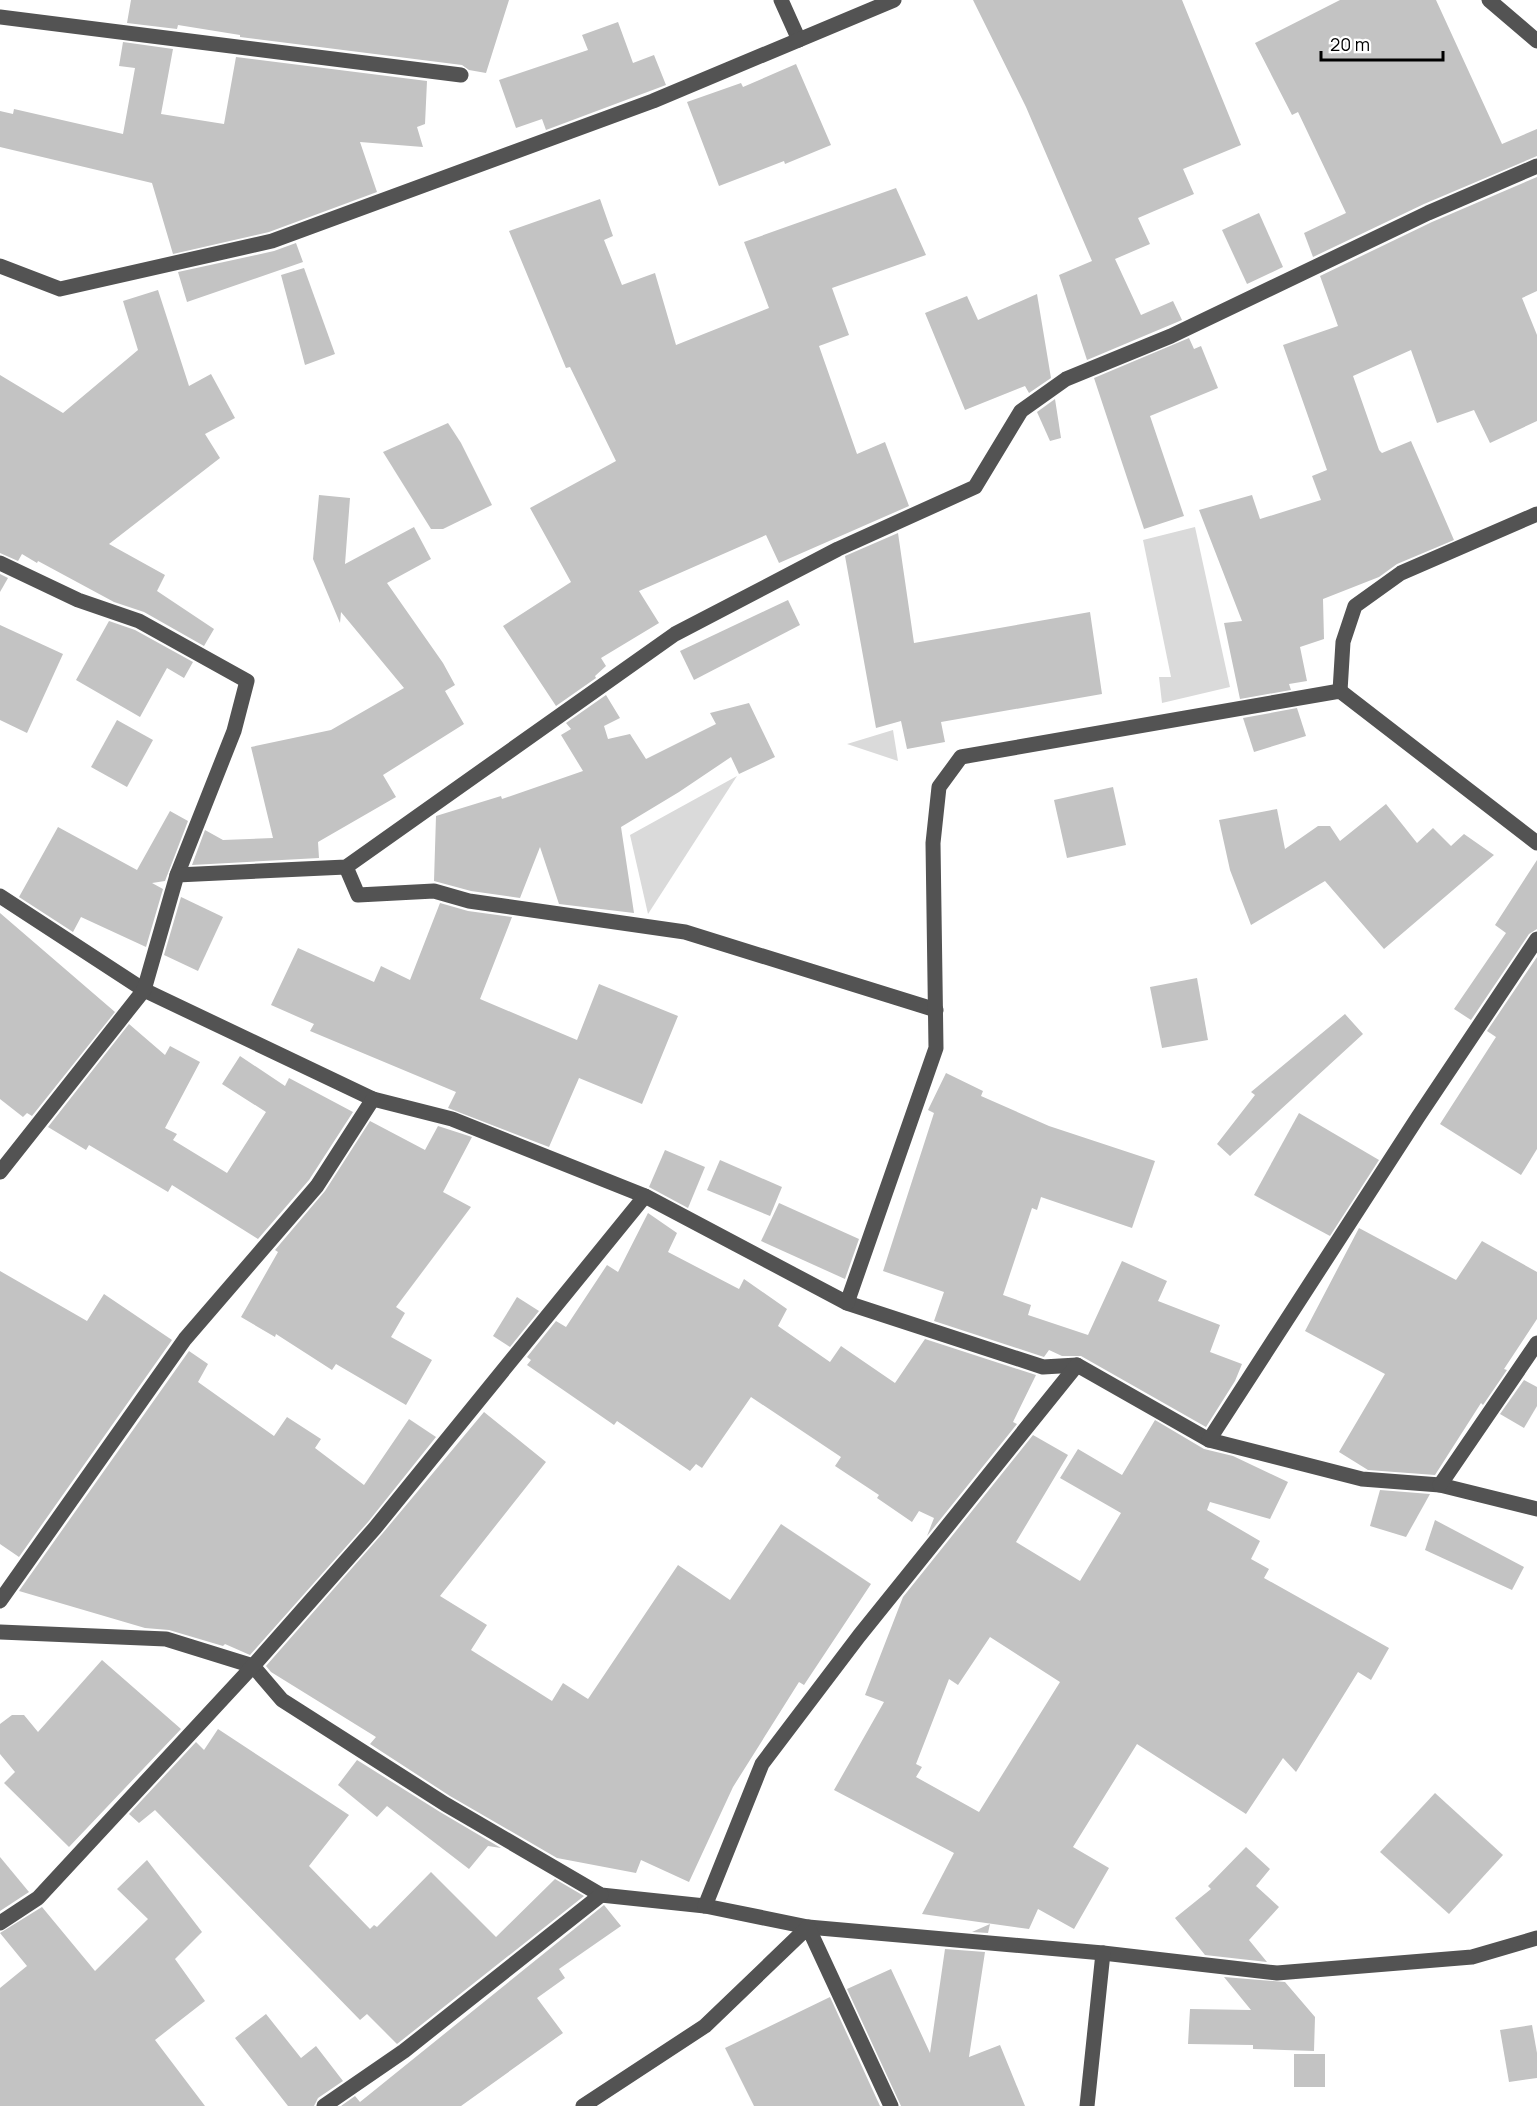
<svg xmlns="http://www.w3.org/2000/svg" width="1537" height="2106" viewBox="0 0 1537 2106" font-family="Manrope,sans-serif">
	<rect width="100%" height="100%" fill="#fff"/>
	<g fill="#dadada">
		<path d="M1195,527L1230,687L1162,703L1159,677H1171L1143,540Z"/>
		<path d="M893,730L898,761L847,744Z"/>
		<path d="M737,776L648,914L630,835Z"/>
	</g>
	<g fill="#c3c3c3" fill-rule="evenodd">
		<path d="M131,0H509L486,73L469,70L462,65L240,37V35L178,25L177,29L127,23Z"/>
		<path d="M973,0H1182L1241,145L1183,169L1194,194L1138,218L1150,244L1115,259L1141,315L1173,301L1182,320L1087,360L1059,275L1092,261L1026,107Z"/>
		<path d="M1340,0H1436L1502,144L1537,129V156L1424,204L1313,257L1304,233L1346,213L1298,112L1292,115L1255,43Z"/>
		<path d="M618,22L633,63L654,55L666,85L546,130L542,119L516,128L499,80L588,50L582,35Z"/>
		<path d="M123,42L173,49L161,114L224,124L236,57L427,81L425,124L417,127L423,147L360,142L377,192L269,232L173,254L152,183L0,147V111L13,114L14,109L123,134L135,68L119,66Z"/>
		<path d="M796,64L831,145L785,164L784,161L719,186L687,102L741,83L743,87Z"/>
		<path d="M1537,177V291L1522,298L1537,335V421L1490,443L1474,410L1437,423L1411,350L1353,376L1379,450L1382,453L1411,441L1454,540L1397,564L1379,577L1323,599L1324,639L1300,647L1307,681L1289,684L1291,690L1240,699L1224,623L1242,621L1199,510L1252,495L1260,519L1321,500L1312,476L1327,470L1283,345L1338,326L1320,276L1432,222Z"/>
		<path d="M896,188L926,255L832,288L849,335L819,346L857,454L885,442L909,506L779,563L766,535L639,591L659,623L601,658L606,666L595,676L596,678L556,706L503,626L571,582L530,508L616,461L570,367L566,368L509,231L600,199L613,236L604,240L622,285L655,273L676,345L769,308L744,242Z"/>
		<path d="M1259,213L1283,267L1247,284L1222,230Z"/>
		<path d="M296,243L303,262L187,302L178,272L274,251Z"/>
		<path d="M304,268L335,354L305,365L281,275Z"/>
		<path d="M158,290L189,386L211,374L235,418L205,434L220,458L109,544L165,575L157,591L214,629L204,646L144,612L114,602L38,561L37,563L22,554L18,561L0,553V375L63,413L138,350L123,301Z"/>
		<path d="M1037,294L1051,378L1029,393L1025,386L965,410L925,313L967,296L978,320Z"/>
		<path d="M1189,338L1194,349L1201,346L1218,388L1150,416L1184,516L1144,529L1094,378Z"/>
		<path d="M1055,399L1061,438L1050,441L1037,412Z"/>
		<path d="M448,423L461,443L492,505L443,529H431L383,452Z"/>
		<path d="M319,495L350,498L345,564L414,527L431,559L387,583L443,663L455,685L445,691L464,724L383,775L396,797L318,842L319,858L192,865L205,830L223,840L273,838L251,747L331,730L404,688L341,612L340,623L313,559Z"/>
		<path d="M898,533L914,643L1090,612L1102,694L941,722L945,742L907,749L901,721L876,728L845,556Z"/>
		<path d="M0,574L8,578L0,592Z"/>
		<path d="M788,600L800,625L694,680L680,651Z"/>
		<path d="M109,621L135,630L193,662L184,678L167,668L140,717L76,680Z"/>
		<path d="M0,625L63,654L27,733L0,720Z"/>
		<path d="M606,695L620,718L604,726L608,739L630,734L646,759L716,724L710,713L749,703L775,757L739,774L731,757L679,792L621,827L634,913L559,904L540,847L520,898L471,891L434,881L436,816L501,796L502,799L583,771L561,735L571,729L566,723Z"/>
		<path d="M1297,708L1306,736L1254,752L1243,718Z"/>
		<path d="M117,720L153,740L127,787L91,767Z"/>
		<path d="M1113,787L1126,845L1067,858L1054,800Z"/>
		<path d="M1386,804L1417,843L1433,828L1451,846L1464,834L1494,855L1384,949L1325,881L1251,925L1230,870L1219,820L1277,809L1285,849L1318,826H1330L1340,841Z"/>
		<path d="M170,811L188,821L165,881L152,883L163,889L146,947L81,917L73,932L19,897L58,827L137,870Z"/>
		<path d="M1537,860V929L1529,934L1471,1020L1454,1009L1506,933L1495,925Z"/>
		<path d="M181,897L223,917L198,971L164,955Z"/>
		<path d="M440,903L468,911L512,917L480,999L577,1040L599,984L678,1016L642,1104L579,1078L549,1147L448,1108L456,1092L310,1031L314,1024L271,1005L298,948L374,982L381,966L410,980Z"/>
		<path d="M0,913L115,1012L32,1116L27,1113L23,1117L0,1099Z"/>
		<path d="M1537,957V1149L1521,1175L1440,1124L1496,1037L1487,1031Z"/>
		<path d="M1197,978L1208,1040L1162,1048L1150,987Z"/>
		<path d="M1345,1014L1363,1034L1230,1156L1217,1144L1255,1095L1251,1092Z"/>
		<path d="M129,1024L165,1055L170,1046L200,1062L165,1128L177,1134L173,1140L227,1173L266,1112L222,1084L240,1056L285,1086L289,1078L353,1112L309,1180L258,1239L172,1185L168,1192L89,1145L86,1150L48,1127Z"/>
		<path d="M946,1073L983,1091L981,1096L1049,1126L1155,1161L1132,1228L1041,1197L1037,1210L1032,1208L1003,1295L1031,1305L1028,1315L1088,1335L1122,1261L1167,1281L1158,1301L1220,1325L1210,1352L1242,1364L1235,1381L1206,1427L1081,1356H1062L1049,1350L1044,1357L934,1321L944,1292L883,1271L934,1113L928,1110Z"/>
		<path d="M1299,1113L1379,1160L1330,1236L1254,1195Z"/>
		<path d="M370,1121L425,1150L438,1126L472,1137L443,1192L471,1207L396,1307L405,1313L391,1337L432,1360L406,1405L336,1364L332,1370L276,1334L275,1337L241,1317L278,1252L275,1250L325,1191Z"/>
		<path d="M665,1150L705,1167L688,1208L649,1187Z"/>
		<path d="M720,1160L782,1187L770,1216L707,1190Z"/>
		<path d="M779,1203L859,1239L845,1279L761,1241Z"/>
		<path d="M648,1213L677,1233L668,1252L739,1289L744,1279L787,1309L778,1326L830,1362L841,1346L895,1383L925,1339L1036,1375L1013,1422L1017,1424L927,1536L934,1518L919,1511L912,1522L877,1498L879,1495L835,1466L841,1457L751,1397L702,1468L696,1464L690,1471L617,1421L614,1425L527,1365L531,1360L527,1357L556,1321L566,1327L607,1265L618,1272Z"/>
		<path d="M1359,1228L1456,1280L1482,1241L1537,1272V1319L1504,1369L1507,1370L1483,1405L1481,1403L1435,1475L1368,1470L1339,1452L1385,1374L1305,1331Z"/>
		<path d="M0,1271L87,1321L104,1294L172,1340L19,1557L0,1544Z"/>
		<path d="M517,1297L539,1311L510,1347L493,1336Z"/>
		<path d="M189,1351L208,1364L198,1382L274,1436L287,1417L321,1439L315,1448L364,1485L409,1419L436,1437L368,1522L250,1655L225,1644L223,1646L169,1630L145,1628L19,1591Z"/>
		<path d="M1524,1380L1537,1387V1406L1524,1428L1500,1414Z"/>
		<path d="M484,1412L546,1462L440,1596L487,1625L471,1650L552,1701L563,1683L588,1699L678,1565L730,1600L781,1524L871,1584L804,1685L799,1682L733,1787L689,1882L641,1860L636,1873L557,1858L450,1796L370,1744L376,1737L271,1672L266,1666L382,1534Z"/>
		<path d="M1155,1420L1204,1449L1233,1456L1288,1482L1270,1519L1210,1502L1207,1510L1260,1541L1251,1559L1269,1569L1264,1578L1389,1648L1371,1680L1358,1672L1296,1772L1283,1758L1246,1814L1137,1744L1073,1847L1109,1868L1074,1929L1038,1909L1029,1929L922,1914L954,1853L834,1790L884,1702L865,1695L903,1597L1033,1435L1068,1455L1016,1542L1080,1581L1121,1513L1060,1478L1078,1449L1122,1475ZM990,1637L1060,1682L979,1812L916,1777L922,1767L916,1764L949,1679L958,1685Z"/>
		<path d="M1380,1490L1430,1494L1406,1537L1370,1526Z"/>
		<path d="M1435,1520L1524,1567L1512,1590L1425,1550Z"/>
		<path d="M102,1660L181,1729L69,1847L4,1783L15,1772L0,1754V1724L12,1715H24L38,1732Z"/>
		<path d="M218,1729L349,1815L309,1866L370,1929L374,1925L377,1927L431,1872L496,1937L555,1879L584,1896L397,2044L367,2014L360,2020L155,1810L139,1823L129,1814L196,1742L204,1750Z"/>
		<path d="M357,1760L440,1812L501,1848L488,1846L469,1869L387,1806L377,1817L338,1785Z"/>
		<path d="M1435,1793L1503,1855L1449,1914L1380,1852Z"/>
		<path d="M1246,1847L1270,1869L1256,1886L1279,1907L1249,1940L1267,1962L1205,1955L1175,1918L1211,1889L1208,1886Z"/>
		<path d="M0,1857L29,1892L0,1911Z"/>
		<path d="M147,1860L202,1932L175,1959L205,2001L155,2040L205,2106H0V1988L27,1966L0,1933L42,1907L95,1971L148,1919L117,1889Z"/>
		<path d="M604,1905L621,1926L559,1969L565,1978L537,1998L563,2033L461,2106H341L355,2096L360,2102Z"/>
		<path d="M990,1924L988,1933L972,1932Z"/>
		<path d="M945,1949L985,1952L969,2057L1000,2045L1025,2106H901L847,1989L891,1969L930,2053Z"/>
		<path d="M1224,1977L1285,1982L1315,2017L1314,2051L1253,2049V2045L1188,2044L1190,2009L1251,2010Z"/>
		<path d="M830,1997L880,2106H754L725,2048Z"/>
		<path d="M266,2014L301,2058L316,2046L343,2081L318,2098L314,2106H288L235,2038Z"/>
		<path d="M1532,2025L1537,2053V2078L1509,2082L1500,2030Z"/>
		<rect x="1294" y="2054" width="31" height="33"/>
	</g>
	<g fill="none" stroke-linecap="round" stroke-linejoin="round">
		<g stroke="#535353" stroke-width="15">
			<path d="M781,0L799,40"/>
			<path d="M1489,0L1537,41"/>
			<path d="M0,17L461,75"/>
			<path d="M0,266L60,289L272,241L653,101L894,0"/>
			<path d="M0,563L78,600L139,621L247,681L234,731L177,875"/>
			<path d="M1340,691L1343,642L1355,606L1401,573L1537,514"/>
			<path d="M346,867L358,895L434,891L469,901L685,932L936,1010"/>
			<path d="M0,896L144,990L373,1099L452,1119L645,1196L847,1303L1043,1367L1077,1365L1209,1440L1362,1479L1440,1485L1537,1509"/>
			<path d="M0,1172L144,990L177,875L346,867L675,634L838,549L975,487L1021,411L1066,379L1171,336L1428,213L1537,166"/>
			<path d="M847,1303L936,1048L933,843L939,787L961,757L1340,691L1537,843"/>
			<path d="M1209,1440L1418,1117L1537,939"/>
			<path d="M1440,1485L1537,1343"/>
			<path d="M0,1601L185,1339L317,1186L373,1099"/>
			<path d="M0,1632L166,1639L253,1666L282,1700L445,1804L601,1895L705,1906L808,1927L1103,1953L1277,1973L1472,1957L1537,1938"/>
			<path d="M705,1906L762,1764L859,1636L1077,1365"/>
			<path d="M0,1923L38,1898L253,1666L375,1528L645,1196"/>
			<path d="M324,2106L404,2051L601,1895"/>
			<path d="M583,2106L705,2026L808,1927L891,2106"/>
			<path d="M1087,2106L1103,1953"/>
		</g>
	</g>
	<path d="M1321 51v9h122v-9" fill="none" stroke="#000000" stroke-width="3"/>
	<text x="1330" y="51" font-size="18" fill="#000000" stroke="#ffffff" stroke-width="4.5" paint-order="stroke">20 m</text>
</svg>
